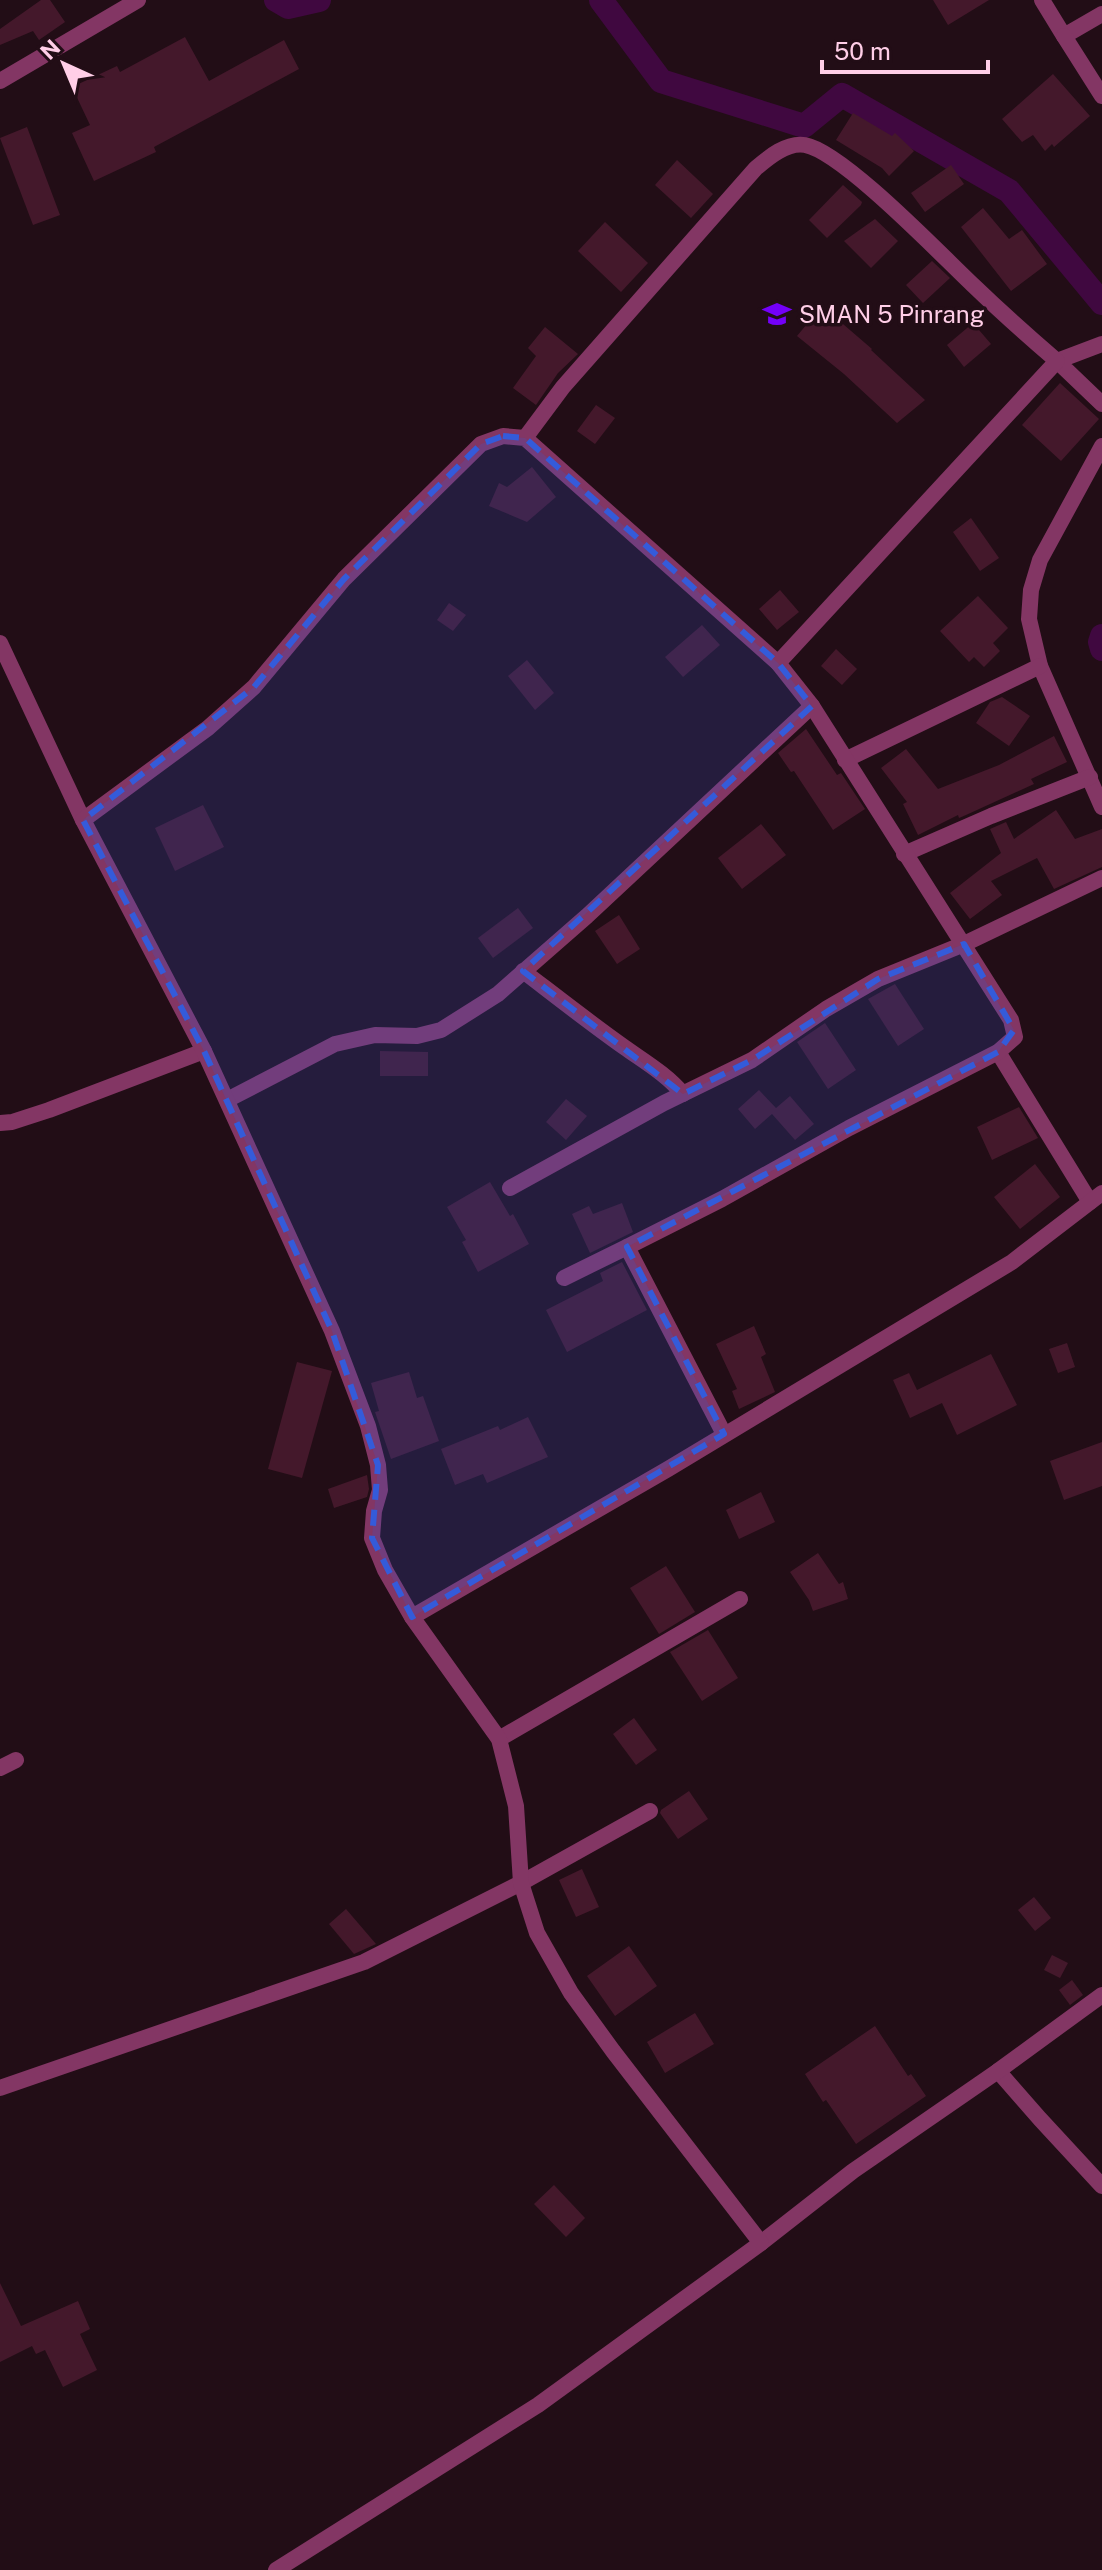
<svg xmlns="http://www.w3.org/2000/svg" width="1102" height="2570" viewBox="0 0 1102 2570" font-family="'Public Sans',sans-serif">
	<rect width="100%" height="100%" fill="#220d16"/>
	<g fill="none" stroke-linecap="round" stroke-linejoin="round">
		<g stroke="#400840" stroke-width="24">
			<path d="M276,0L288,7L319,0"/>
			<path d="M601,0L661,81L804,126L842,95L1009,191L1102,303"/>
			<path d="M1102,636L1100,642L1102,649"/>
		</g>
	</g>
	<g fill="#44182b">
		<path d="M41,0H50L65,22L39,40L33,31L0,45V29Z"/>
		<path d="M933,0H989L948,25Z"/>
		<path d="M185,37L209,81L284,40L299,69L154,147L156,152L94,181L72,133L90,125L72,87L117,66L120,72Z"/>
		<path d="M1053,74L1090,116L1054,147L1052,144L1045,151L1033,135L1022,142L1002,119Z"/>
		<path d="M853,113L892,136L895,133L914,151L889,176L882,168L836,140Z"/>
		<path d="M27,127L60,215L33,225L0,138Z"/>
		<path d="M677,160L713,194L691,218L655,185Z"/>
		<path d="M951,165L964,184L925,212L911,193Z"/>
		<path d="M843,185L862,202L861,205L827,238L809,220Z"/>
		<path d="M983,208L1009,239L1022,230L1047,264L1011,291L961,227Z"/>
		<path d="M875,219L898,241L871,268L844,241Z"/>
		<path d="M605,222L648,263L621,292L578,251Z"/>
		<path d="M932,261L950,278L923,303L906,285Z"/>
		<path d="M822,306L872,349L871,350L925,400L897,423L844,374L797,336Z"/>
		<path d="M973,323L991,344L964,367L947,345Z"/>
		<path d="M545,327L578,354L558,373L536,405L513,388L536,356L528,348Z"/>
		<path d="M1060,383L1099,419L1061,461L1022,425Z"/>
		<path d="M596,405L615,418L595,444L577,431Z"/>
		<path d="M532,467L556,497L527,522L489,506L499,483L507,487Z"/>
		<path d="M971,518L999,558L980,571L953,532Z"/>
		<path d="M780,590L799,612L777,630L759,609Z"/>
		<path d="M978,596L1008,628L993,643L1000,651L984,667L974,657L969,662L940,631Z"/>
		<path d="M449,603L466,615L453,631L437,620Z"/>
		<path d="M702,625L720,645L683,677L665,657Z"/>
		<path d="M836,649L857,669L842,685L821,666Z"/>
		<path d="M527,660L554,693L535,710L508,676Z"/>
		<path d="M1002,697L1030,716L1009,746L976,723L990,702Z"/>
		<path d="M806,729L837,775L841,773L865,809L833,830L794,771L791,772L778,753Z"/>
		<path d="M1054,736L1067,762L1031,779L1034,784L966,815L959,818L958,815L918,835L903,804L907,802L881,768L906,749L938,789L999,765Z"/>
		<path d="M203,805L224,847L175,871L155,828Z"/>
		<path d="M1056,810L1075,839L1102,829V867L1054,889L1037,858L991,881L1002,895L970,919L950,893L1001,853L990,829L1006,822L1014,839Z"/>
		<path d="M761,824L786,855L742,889L718,858Z"/>
		<path d="M518,908L533,928L493,958L478,938Z"/>
		<path d="M619,915L640,949L617,964L595,931Z"/>
		<path d="M895,984L924,1029L898,1046L868,999Z"/>
		<path d="M825,1023L856,1070L828,1089L797,1042Z"/>
		<path d="M380,1051L428,1052V1076H380Z"/>
		<path d="M759,1090L776,1108L790,1096L814,1124L795,1140L772,1114L755,1129L738,1109Z"/>
		<path d="M566,1099L587,1116L566,1140L546,1122Z"/>
		<path d="M1019,1107L1038,1138L992,1160L977,1127Z"/>
		<path d="M1035,1164L1060,1197L1020,1229L994,1197Z"/>
		<path d="M490,1182L510,1216L513,1214L529,1244L478,1272L462,1242L466,1240L447,1207Z"/>
		<path d="M622,1203L633,1232L590,1253L572,1214L589,1206L593,1214Z"/>
		<path d="M622,1262L647,1310L567,1352L546,1310L603,1281L600,1273Z"/>
		<path d="M754,1326L766,1354L761,1357L775,1392L739,1409L732,1391L737,1389L716,1344Z"/>
		<path d="M1067,1343L1075,1367L1058,1373L1049,1349Z"/>
		<path d="M991,1354L1017,1405L957,1435L942,1403L910,1418L893,1380L909,1373L917,1390Z"/>
		<path d="M297,1362L332,1371L302,1478L268,1469Z"/>
		<path d="M409,1372L417,1398L423,1396L439,1441L391,1459L375,1412L379,1411L371,1383Z"/>
		<path d="M528,1417L548,1457L487,1483L483,1474L455,1485L441,1449L498,1426L500,1430Z"/>
		<path d="M1102,1442V1486L1064,1500L1050,1461Z"/>
		<path d="M367,1475L369,1489L367,1497L334,1508L328,1489Z"/>
		<path d="M761,1492L775,1522L739,1539L726,1510Z"/>
		<path d="M818,1553L839,1584L843,1582L848,1599L813,1611L809,1600L790,1572Z"/>
		<path d="M666,1566L695,1612L659,1634L630,1588Z"/>
		<path d="M708,1630L738,1678L702,1701L670,1652Z"/>
		<path d="M634,1718L657,1750L636,1765L613,1734Z"/>
		<path d="M689,1791L708,1819L678,1839L660,1813L661,1810Z"/>
		<path d="M582,1869L599,1907L576,1917L559,1880Z"/>
		<path d="M1034,1897L1051,1918L1035,1931L1018,1910Z"/>
		<path d="M346,1909L376,1944L354,1954L329,1924Z"/>
		<path d="M629,1946L657,1986L615,2016L587,1976Z"/>
		<path d="M1052,1955L1068,1963L1060,1978L1044,1970Z"/>
		<path d="M1072,1980L1083,1995L1070,2005L1059,1990Z"/>
		<path d="M695,2013L714,2044L665,2073L647,2042Z"/>
		<path d="M875,2026L908,2076L911,2074L926,2096L856,2144L826,2100L823,2102L805,2074Z"/>
		<path d="M554,2185L585,2218L566,2237L534,2204Z"/>
		<path d="M0,2283L21,2326L78,2301L90,2329L80,2334L97,2370L63,2387L45,2350L36,2354L32,2346L0,2362Z"/>
	</g>
	<g fill="none" stroke-linecap="round" stroke-linejoin="round">
		<g stroke="#833664" stroke-width="16">
			<path d="M1042,0L1064,36L1102,14"/>
			<path d="M1064,36L1102,96"/>
			<path d="M1102,344L1057,361L1102,404"/>
			<path d="M1102,446L1040,560L1031,590L1029,619L1040,666L1102,807"/>
			<path d="M0,643L83,820"/>
			<path d="M845,760L1040,666"/>
			<path d="M904,854L991,816L1090,777"/>
			<path d="M523,971C557,997 590,1023 624,1047C645,1062 666,1074 683,1094"/>
			<path d="M998,1052L1090,1202"/>
			<path d="M227,1100L335,1044L375,1035L417,1036L441,1030L498,994L587,916L812,706L778,663"/>
			<path d="M0,1123L12,1122L49,1110L204,1051"/>
			<path d="M510,1188L664,1103L752,1060L826,1009L878,979L964,944L1102,878"/>
			<path d="M564,1278L627,1247"/>
			<path d="M724,1434L627,1247L722,1199L849,1128L998,1052L1015,1037L1011,1020L812,706"/>
			<path d="M412,1617L385,1570L372,1538L374,1511L380,1490L378,1465L368,1426L332,1331L204,1051L83,820L208,728L254,687L344,579L481,444L503,436L525,438L778,663L1057,361C1029,337 1001,312 974,286C942,256 843,152 805,145C787,142 769,157 756,168L563,387L525,438"/>
			<path d="M499,1739L740,1599"/>
			<path d="M0,1768L16,1760"/>
			<path d="M998,2071L1040,2119L1102,2186"/>
			<path d="M0,2088L364,1962L521,1883L650,1811"/>
			<path d="M761,2243L853,2171L998,2071L1102,1995"/>
			<path d="M276,2570L538,2405L761,2243L613,2051L571,1993L537,1933L521,1883L516,1806L499,1739L412,1617L668,1469L1012,1262L1102,1193"/>
		</g>
		<path stroke="#833664" stroke-width="16" d="M0,81L138,0"/>
	</g>
	<path fill="#345bda" fill-opacity="0.2" stroke="#345bda" stroke-width="6" stroke-dasharray="16 10" stroke-linejoin="round" d="M503,436L525,438L778,663L812,706L523,971L683,1094L752,1060L878,979L964,944L1014,1030L998,1052L627,1247L724,1434L412,1617L372,1538L378,1465L332,1331L204,1051L83,820L254,687L344,579L481,444Z"/>
	<defs>
		<symbol id="school-bare" viewBox="-9 -9 18 18"><path d="M0-5L7-2L0 1L-7-2ZM-4 1L0 2.5L4 1V4Q0 6-4 4Z" fill="#7400f9" stroke="#220d16" stroke-width="2.5" paint-order="stroke"/></symbol>
	</defs>
	<g fill-rule="evenodd">
		<use href="#school-bare" x="757" y="294" width="40" height="40"/>
	</g>
	<g text-anchor="middle" dominant-baseline="central" stroke-width="7" stroke-linejoin="round" paint-order="stroke">
		<g font-size="24" fill="#ffcee7" stroke="#220d16" text-anchor="start">
			<text x="799" y="314">SMAN 5 Pinrang</text>
		</g>
	</g>
	<g transform="translate(64 64) rotate(316)" stroke="#220d16" stroke-width="6" paint-order="stroke">
	<path d="M0-6L14 30L0 20L-14 30Z" fill="#ffcee7"/>
	<text y="-12" font-size="22" font-weight="bold" text-anchor="middle" fill="#ffcee7">N</text>
	</g>
	<path d="M822 60v12h166v-12" fill="none" stroke="#ffcee7" stroke-width="4"/>
	<text x="834" y="60" font-size="24" fill="#ffcee7" stroke="#220d16" stroke-width="6" paint-order="stroke">50 m</text>
</svg>
